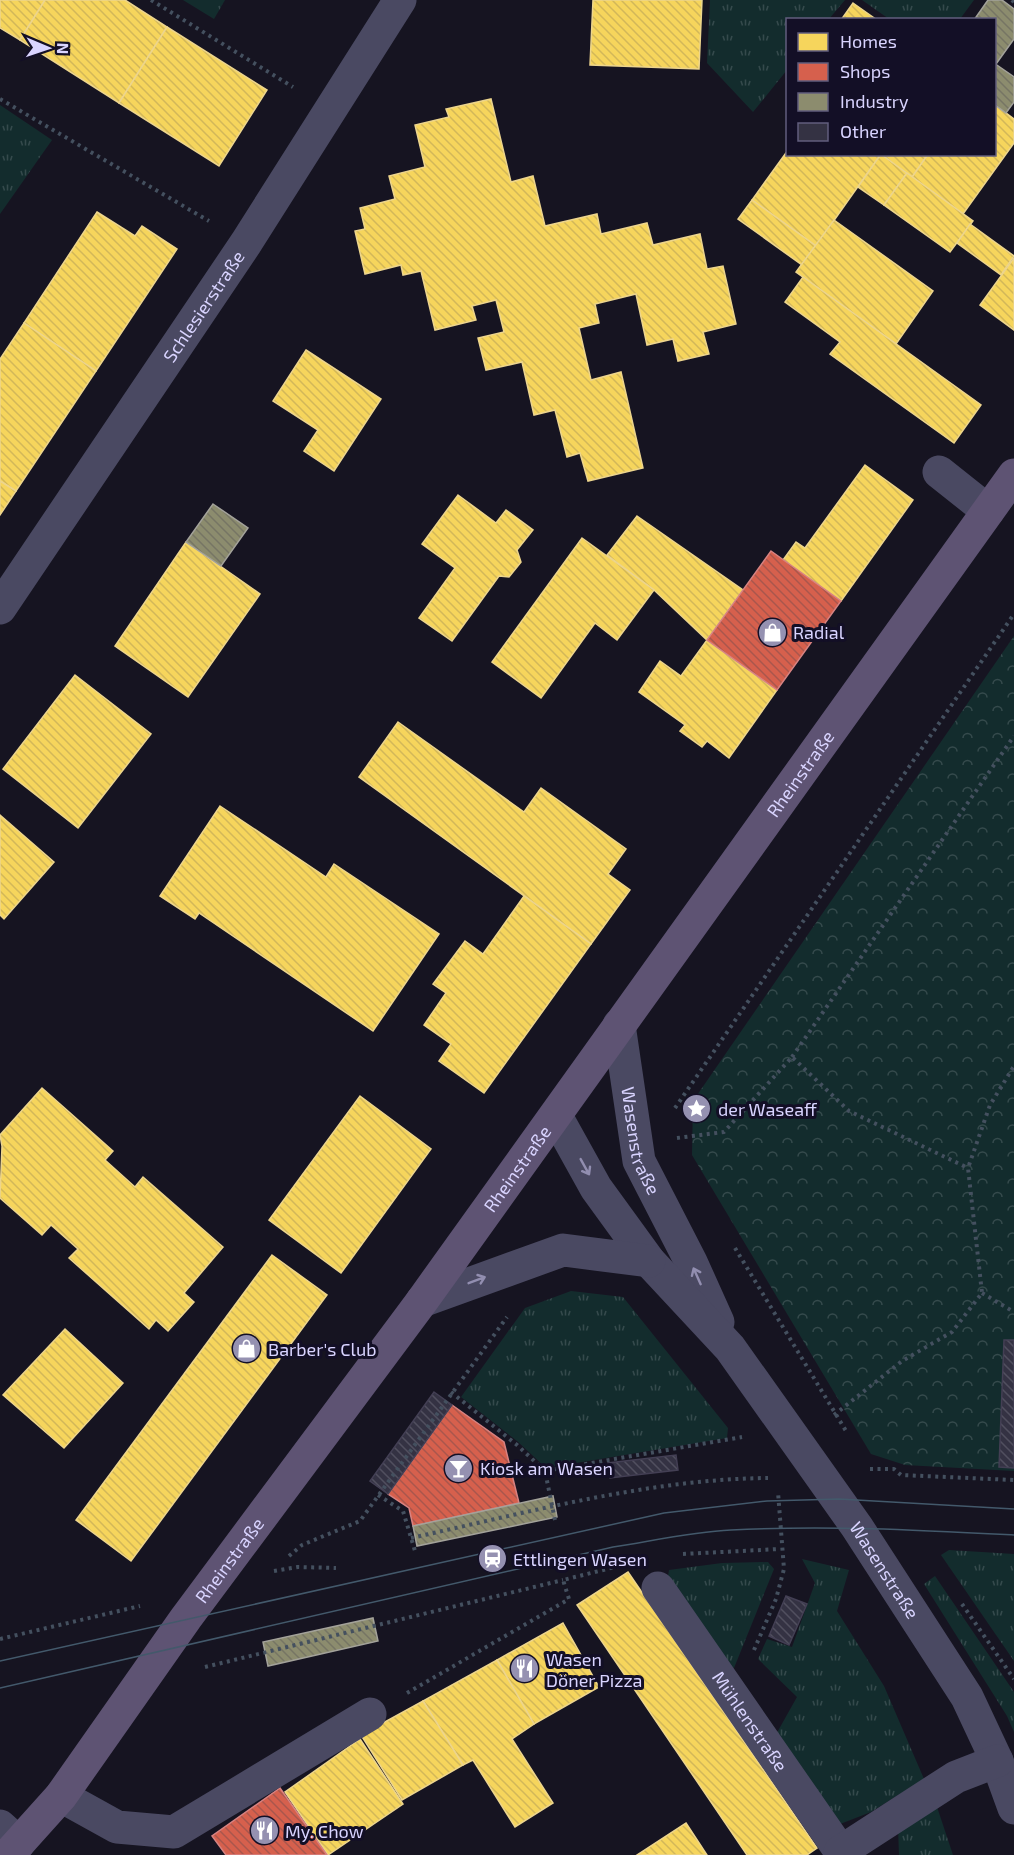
<svg xmlns="http://www.w3.org/2000/svg" width="1014" height="1855" viewBox="0 0 1014 1855" font-family="'Exo 2',sans-serif">
	<defs>
		<pattern id="grass-tufts" width="24" height="20" patternUnits="userSpaceOnUse" patternTransform="scale(1.5)"><rect width="24" height="20" fill="#132c2d"/><path d="M3 7l-1-3M5 7V3M7 7l1-3M15 17l-1-3M17 17v-4M19 17l1-3" fill="none" stroke="#354a4c"/></pattern>
		<pattern id="forest-crowns" width="20" height="18" patternUnits="userSpaceOnUse" patternTransform="scale(1.5)"><rect width="20" height="18" fill="#132c2d"/><path d="M2 6a3 3 0 1 1 6 0M12 15a3 3 0 1 1 6 0" fill="none" stroke="#354a4c"/></pattern>
		<pattern id="homes-back-hatch" width="6" height="6" patternUnits="userSpaceOnUse" patternTransform="scale(1.5)"><rect width="6" height="6" fill="#f6d55c"/><path d="M-1 5l2 2M0 0l6 6M5-1l2 2" fill="none" stroke="#d2b759"/></pattern>
		<pattern id="shops-back-hatch" width="6" height="6" patternUnits="userSpaceOnUse" patternTransform="scale(1.5)"><rect width="6" height="6" fill="#d6604d"/><path d="M-1 5l2 2M0 0l6 6M5-1l2 2" fill="none" stroke="#a9564d"/></pattern>
		<pattern id="industry-back-hatch" width="6" height="6" patternUnits="userSpaceOnUse" patternTransform="scale(1.5)"><rect width="6" height="6" fill="#8c8c6e"/><path d="M-1 5l2 2M0 0l6 6M5-1l2 2" fill="none" stroke="#767564"/></pattern>
		<pattern id="building-back-hatch" width="6" height="6" patternUnits="userSpaceOnUse" patternTransform="scale(1.5)"><rect width="6" height="6" fill="#343243"/><path d="M-1 5l2 2M0 0l6 6M5-1l2 2" fill="none" stroke="#514f5f"/></pattern>
	</defs>
	<rect width="100%" height="100%" fill="#161421"/>
	<g fill="url(#grass-tufts)">
		<path d="M183,0H225L214,19Z"/>
		<path d="M710,0H845L829,19L788,20L787,70L753,112L707,63Z"/>
		<path d="M862,0H974L960,19H889Z"/>
		<path d="M0,105L52,140L0,214Z"/>
		<path d="M571,1291L623,1297L728,1428L727,1438L546,1468L517,1441L461,1397L525,1308Z"/>
		<path d="M949,1550L1014,1554V1661L941,1555Z"/>
		<path d="M802,1559L849,1570L837,1611L884,1686L924,1779L871,1812L835,1826L774,1738L797,1697L758,1659L767,1639L792,1647L815,1583Z"/>
		<path d="M768,1562L774,1569L734,1668L724,1665L667,1582L669,1570L722,1563Z"/>
		<path d="M935,1576L1014,1692V1732L1007,1716L924,1584Z"/>
		<path d="M937,1807L953,1855H899L898,1827Z"/>
	</g>
	<path fill="url(#forest-crowns)" d="M1014,636V1471L905,1465L871,1454L692,1155L693,1101Z"/>
	<g fill="url(#homes-back-hatch)" stroke="#edd58d" stroke-width="1.5">
		<path d="M0,0H45L20,40L0,28Z"/>
		<path d="M45,0H125L167,27L119,103L20,40Z"/>
		<path d="M593,0H702L699,69L590,65Z"/>
		<path d="M853,3L877,20H841Z"/>
		<path d="M167,27L267,90L219,166L119,103Z"/>
		<path d="M491,99L511,182L533,176L545,226L597,214L601,234L647,223L653,245L700,234L707,269L723,266L736,324L703,332L709,354L678,361L673,339L647,345L636,294L595,304L599,323L579,328L591,380L621,372L643,468L588,481L580,453L567,457L555,410L534,415L522,362L486,370L478,338L504,332L496,300L472,306L476,320L435,330L421,271L403,275L401,265L365,274L355,231L365,229L360,208L395,199L389,176L425,167L415,125L449,117L446,109Z"/>
		<path d="M994,104L1014,119V143L963,214L912,177L928,154H994Z"/>
		<path d="M788,150V154H881L816,246L752,200Z"/>
		<path d="M881,154L907,173L884,205L858,187Z"/>
		<path d="M881,154H928L912,177Z"/>
		<path d="M907,173L973,221L950,252L884,205Z"/>
		<path d="M752,200L816,246L802,265L738,219Z"/>
		<path d="M97,212L135,236L142,226L177,249L96,371L24,323Z"/>
		<path d="M834,220L933,291L896,344L796,272Z"/>
		<path d="M970,224L1014,256L1001,275L957,243Z"/>
		<path d="M1014,258V330L980,305Z"/>
		<path d="M803,277L981,405L954,443L830,354L840,342L785,302Z"/>
		<path d="M24,323L96,371L16,491L0,481V359Z"/>
		<path d="M306,350L381,399L334,471L304,451L318,430L273,401Z"/>
		<path d="M865,465L913,500L841,601L783,560L796,542L805,548Z"/>
		<path d="M0,481L16,491L0,515Z"/>
		<path d="M458,495L496,523L506,510L533,530L517,550L521,562L509,577L499,576L452,641L419,618L455,568L422,544Z"/>
		<path d="M637,516L743,590L707,640L654,590L607,555Z"/>
		<path d="M582,538L654,590L617,640L595,623L541,698L492,662Z"/>
		<path d="M186,542L260,594L188,697L115,646Z"/>
		<path d="M707,640L777,690L729,758L707,741L702,747L680,731L685,725L639,692L660,661L681,676Z"/>
		<path d="M75,675L151,734L78,828L3,769Z"/>
		<path d="M398,722L524,812L541,788L626,849L608,874L630,890L591,944L359,777Z"/>
		<path d="M220,806L326,877L334,864L439,934L373,1031L199,913L195,919L160,896Z"/>
		<path d="M0,815L54,862L4,919L0,915Z"/>
		<path d="M524,896L591,944L484,1093L439,1061L451,1044L424,1025L446,993L433,984L465,941L483,954Z"/>
		<path d="M42,1088L113,1151L105,1160L135,1187L143,1177L223,1247L184,1293L194,1302L168,1331L156,1320L149,1329L69,1258L78,1249L51,1225L42,1235L0,1198L2,1146L0,1135Z"/>
		<path d="M360,1096L431,1149L341,1273L269,1220Z"/>
		<path d="M272,1255L327,1295L131,1561L76,1520Z"/>
		<path d="M65,1329L123,1383L64,1448L3,1395Z"/>
		<path d="M628,1572L817,1848L807,1855H747L577,1605Z"/>
		<path d="M563,1623L599,1687L534,1724L497,1660Z"/>
		<path d="M497,1660L534,1724L512,1739L553,1803L515,1827L473,1760L463,1765L423,1701Z"/>
		<path d="M423,1701L463,1765L402,1800L361,1735Z"/>
		<path d="M360,1739L403,1804L328,1855L285,1792Z"/>
		<path d="M686,1823L707,1855H637Z"/>
	</g>
	<g fill="url(#shops-back-hatch)" stroke="#d78382" stroke-width="1.5">
		<path d="M771,551L841,601L777,690L707,640Z"/>
		<path d="M452,1405L504,1442L519,1503L413,1526L409,1508L388,1494Z"/>
		<path d="M280,1788L327,1855H226L212,1836Z"/>
	</g>
	<g fill="url(#industry-back-hatch)" stroke="#a3a29a" stroke-width="1.5">
		<path d="M988,0H1002L1014,9V39L996,64L994,20H974Z"/>
		<path d="M994,63L1014,77V102L1006,113L994,104Z"/>
		<path d="M213,504L248,528L221,566L186,542Z"/>
		<path d="M553,1496L557,1517L417,1546L413,1526Z"/>
		<path d="M373,1618L378,1641L268,1666L263,1642Z"/>
	</g>
	<g fill="url(#building-back-hatch)" stroke="#433f54" stroke-width="1.5">
		<path d="M1004,1340H1014V1468L999,1467Z"/>
		<path d="M434,1392L452,1405L388,1494L370,1481Z"/>
		<path d="M676,1455L678,1470L610,1478L608,1463Z"/>
		<path d="M786,1596L807,1604L789,1645L769,1636Z"/>
	</g>
	<g fill="none" stroke-linecap="round" stroke-linejoin="round">
		<g stroke="#44505f" stroke-width="4" stroke-dasharray="3 4.5" stroke-linecap="butt">
			<path d="M151,0L293,87"/>
			<path d="M1012,0L1014,2"/>
			<path d="M0,99L209,221"/>
			<path d="M792,1057L1014,736"/>
			<path d="M675,1108L1014,614"/>
			<path d="M677,1138L724,1132L792,1057L849,1111L968,1168"/>
			<path d="M735,1248L846,1431"/>
			<path d="M982,1293L1014,1312"/>
			<path d="M451,1392L517,1445L545,1471"/>
			<path d="M834,1415L902,1361L952,1332L982,1293L968,1168L990,1105L1014,1066"/>
			<path d="M870,1469H894L901,1475L1014,1480"/>
			<path d="M378,1495L403,1511L415,1551"/>
			<path d="M555,1520L545,1471L742,1437"/>
			<path d="M411,1538C526,1513 649,1479 768,1478"/>
			<path d="M683,1554L780,1549"/>
			<path d="M289,1556L302,1545L360,1521L507,1317"/>
			<path d="M274,1571L298,1567L336,1568"/>
			<path d="M962,1604L1014,1679"/>
			<path d="M0,1639L140,1606"/>
			<path d="M754,1650L776,1599L784,1569L778,1492"/>
			<path d="M205,1667L563,1580"/>
			<path d="M407,1693L569,1599L563,1580L623,1565"/>
		</g>
		<g stroke="#4a4962" stroke-width="33">
			<path d="M939,472L988,511"/>
			<path id="s1" d="M0,608L246,243L400,0"/>
			<path id="s2" d="M619,1025L639,1161L691,1262L718,1322"/>
			<path id="s3" d="M556,1116L596,1188L649,1261L730,1348L857,1527L967,1697L997,1761L1014,1808"/>
			<path d="M422,1301L563,1250L649,1261"/>
			<path id="s4" d="M658,1588L843,1855"/>
			<path d="M61,1796L117,1827L174,1832L370,1714"/>
			<path d="M0,1826L19,1843"/>
			<path d="M840,1852L956,1777L997,1761"/>
		</g>
		<path stroke="#5e5373" stroke-width="33" id="s5" d="M8,1855L61,1796L186,1618L422,1301L1014,475"/>
		<g stroke="#43596b" stroke-width="1.5">
			<path d="M0,1661L664,1513L767,1501L839,1499L1014,1509"/>
			<path d="M0,1688L613,1547C652,1541 691,1532 731,1530C826,1525 919,1530 1014,1535"/>
		</g>
	</g>
	<defs><path id="oneway-shaft" d="M-6 0H5M1.5-3L5.5 0L1.5 3" fill="none" stroke-width="1.6" stroke-linecap="round" stroke-linejoin="round" transform="scale(1.5)"/></defs>
	<g stroke="#928eb0">
		<use href="#oneway-shaft" transform="translate(585 1167) rotate(61)"/>
		<use href="#oneway-shaft" transform="translate(697 1276) rotate(-114)"/>
		<use href="#oneway-shaft" transform="translate(477 1280) rotate(-21)"/>
	</g>
	<defs>
		<symbol id="shop-disc" viewBox="-11 -11 22 22"><circle r="9.5" fill="#9591b1" stroke="#130f26"/><path d="M-5-2.5h2.3a2.7 3.5 0 0 1 5.4 0H5L5.5 6h-11ZM-1.5-2.5h3a1.5 2.3 0 0 0-3 0Z" fill="#fff"/></symbol>
		<symbol id="sight-disc" viewBox="-11 -11 22 22"><circle r="9.5" fill="#9591b1" stroke="#130f26"/><path d="M0-6L1.8-2.2L6-1.7L2.9 1.2L3.7 5.4L0 3.3L-3.7 5.4L-2.9 1.2L-6-1.7L-1.8-2.2Z" fill="#fff"/></symbol>
		<symbol id="bar-disc" viewBox="-11 -11 22 22"><circle r="9.5" fill="#9591b1" stroke="#130f26"/><path d="M-6-5H6L.8 .8V4.5H3.5V6h-7V4.5H-.8V.8Z" fill="#fff"/></symbol>
		<symbol id="station-disc" viewBox="-11 -11 22 22"><circle r="9.5" fill="#9591b1" stroke="#130f26"/><path d="M-3-6H3Q5-6 5-4V2Q5 4 3 4L4.5 6H3L1.5 4h-3L-3 6H-4.5L-3 4Q-5 4-5 2V-4Q-5-6-3-6ZM-3.5-4v3h7v-3ZM-3.5 1v1.5H-2V1ZM2 1v1.5H3.5V1Z" fill="#fff"/></symbol>
		<symbol id="restaurant-disc" viewBox="-11 -11 22 22"><circle r="9.5" fill="#9591b1" stroke="#130f26"/><path d="M-5-6h1v4h1v-4h1v4h1v-4h1v5L-1.5 .5V6h-2V.5L-5-1ZM5-6V6H3V1.5H1.5Q1.5-4 5-6Z" fill="#fff"/></symbol>
	</defs>
	<g fill-rule="evenodd">
		<use href="#shop-disc" x="756" y="616" width="33" height="33"/>
		<use href="#sight-disc" x="680" y="1092" width="33" height="33"/>
		<use href="#shop-disc" x="230" y="1332" width="33" height="33"/>
		<use href="#bar-disc" x="442" y="1452" width="33" height="33"/>
		<use href="#station-disc" x="476" y="1542" width="33" height="33"/>
		<use href="#restaurant-disc" x="508" y="1652" width="33" height="33"/>
		<use href="#restaurant-disc" x="248" y="1814" width="33" height="33"/>
	</g>
	<g text-anchor="middle" dominant-baseline="central" stroke-width="6" stroke-linejoin="round" paint-order="stroke">
		<g font-size="18" fill="#d9d4ff" stroke="#130f26">
			<text stroke="none"><textPath href="#s1" startOffset="364">Schlesierstraße</textPath></text>
			<text stroke="none"><textPath href="#s5" startOffset="1341">Rheinstraße</textPath></text>
			<text stroke="none"><textPath href="#s2" startOffset="118">Wasenstraße</textPath></text>
			<text stroke="none"><textPath href="#s5" startOffset="855">Rheinstraße</textPath></text>
			<text stroke="none"><textPath href="#s5" startOffset="369">Rheinstraße</textPath></text>
			<text stroke="none"><textPath href="#s3" startOffset="562">Wasenstraße</textPath></text>
			<text stroke="none"><textPath href="#s4" startOffset="162">Mühlenstraße</textPath></text>
		</g>
		<g font-size="18" fill="#d9d4ff" stroke="#130f26" text-anchor="start">
			<text x="793" y="632">Radial</text>
			<text x="718" y="1109">der Waseaff</text>
			<text x="268" y="1349">Barber's Club</text>
			<text x="480" y="1468">Kiosk am Wasen</text>
			<text x="513" y="1559">Ettlingen Wasen</text>
			<text x="546" y="1659">Wasen<tspan x="546" dy="21">Döner Pizza</tspan></text>
			<text x="285" y="1831">My. Chow</text>
		</g>
	</g>
	<rect x="786" y="18" width="210" height="138" fill="#130f26" stroke="#625e7d" stroke-width="1.5"/>
	<rect x="798" y="33" width="30" height="18" fill="#f6d55c" stroke="#625e7d" stroke-width="1.5"/>
	<text x="840" y="48" font-size="18" fill="#d9d4ff">Homes</text>
	<rect x="798" y="63" width="30" height="18" fill="#d6604d" stroke="#625e7d" stroke-width="1.5"/>
	<text x="840" y="78" font-size="18" fill="#d9d4ff">Shops</text>
	<rect x="798" y="93" width="30" height="18" fill="#8c8c6e" stroke="#625e7d" stroke-width="1.5"/>
	<text x="840" y="108" font-size="18" fill="#d9d4ff">Industry</text>
	<rect x="798" y="123" width="30" height="18" fill="#343243" stroke="#625e7d" stroke-width="1.5"/>
	<text x="840" y="138" font-size="18" fill="#d9d4ff">Other</text>
	<g transform="translate(48 48) rotate(92)" stroke="#130f26" stroke-width="4.5" paint-order="stroke">
	<path d="M0-4.5L10 22L0 15L-10 22Z" fill="#d9d4ff"/>
	<text y="-9" font-size="16" font-weight="bold" text-anchor="middle" fill="#d9d4ff">N</text>
	</g>
</svg>
